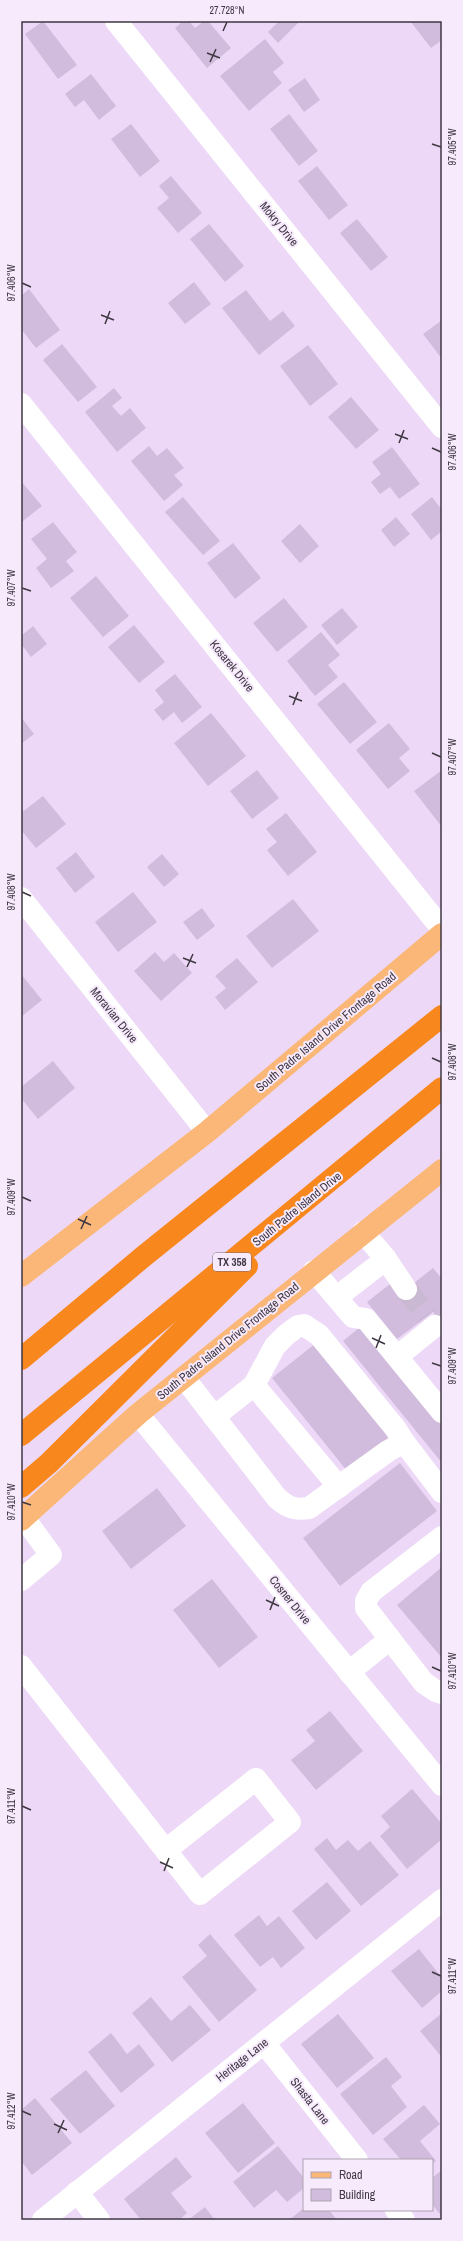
<svg xmlns="http://www.w3.org/2000/svg" width="463" height="2241" viewBox="0 0 463 2241" font-family="'Archivo Narrow',sans-serif">
	<rect width="100%" height="100%" fill="#edd9f7"/>
	<g fill="#d2bcdd">
		<path d="M43,21L77,65L58,79L25,34Z"/>
		<path d="M183,21H189L195,28L204,21H208L231,48L207,68L175,28Z"/>
		<path d="M279,21H297L298,23L278,43L268,32Z"/>
		<path d="M410,21H442V40L431,48Z"/>
		<path d="M265,39L284,63L273,72L282,83L249,111L220,76Z"/>
		<path d="M91,74L116,106L99,120L84,100L75,107L65,94Z"/>
		<path d="M305,78L320,100L304,112L288,90Z"/>
		<path d="M289,114L318,151L299,166L270,129Z"/>
		<path d="M131,124L160,161L140,177L111,139Z"/>
		<path d="M317,166L348,205L329,220L298,181Z"/>
		<path d="M171,176L202,213L178,233L157,208L169,198L159,186Z"/>
		<path d="M357,219L388,257L371,271L340,233Z"/>
		<path d="M209,224L244,266L225,282L190,239Z"/>
		<path d="M194,282L211,304L185,324L168,303Z"/>
		<path d="M29,289L60,330L36,348L21,329V296Z"/>
		<path d="M246,290L270,321L283,311L295,326L259,355L222,308Z"/>
		<path d="M442,320V359L423,334Z"/>
		<path d="M62,344L97,387L78,402L43,360Z"/>
		<path d="M308,345L338,384L310,406L280,366Z"/>
		<path d="M114,388L122,398L112,406L121,416L130,408L146,428L117,452L85,412Z"/>
		<path d="M351,397L379,430L356,449L328,417Z"/>
		<path d="M149,446L157,456L167,448L184,468L174,475L183,485L164,501L131,461Z"/>
		<path d="M392,447L420,484L399,499L390,487L380,494L371,482L381,474L372,462Z"/>
		<path d="M21,481L42,506L23,521L21,518Z"/>
		<path d="M183,497L220,541L203,555L165,512Z"/>
		<path d="M432,497L442,510V531L431,540L411,514Z"/>
		<path d="M396,517L410,534L394,547L381,530Z"/>
		<path d="M53,522L77,552L66,561L74,571L51,588L36,568L47,559L31,539Z"/>
		<path d="M300,524L319,546L300,563L281,541Z"/>
		<path d="M233,543L261,578L235,599L207,563Z"/>
		<path d="M96,576L129,616L103,637L70,598Z"/>
		<path d="M284,598L308,627L277,652L253,623Z"/>
		<path d="M342,608L358,627L337,645L321,625Z"/>
		<path d="M134,625L165,662L139,683L108,647Z"/>
		<path d="M33,626L47,644L31,657L21,644V636Z"/>
		<path d="M321,632L340,655L328,665L338,677L315,696L287,661Z"/>
		<path d="M175,674L202,707L182,723L174,712L163,721L154,710L164,702L155,690Z"/>
		<path d="M344,682L377,722L350,744L317,704Z"/>
		<path d="M211,713L246,756L208,786L174,743Z"/>
		<path d="M21,717L34,734L21,744Z"/>
		<path d="M389,723L410,749L399,758L410,771L388,789L356,750Z"/>
		<path d="M257,770L279,798L252,819L230,791Z"/>
		<path d="M442,770V827L414,791Z"/>
		<path d="M43,796L66,824L36,848L21,830V813Z"/>
		<path d="M286,813L317,852L288,876L267,850L277,842L266,829Z"/>
		<path d="M76,852L95,877L75,893L56,868Z"/>
		<path d="M162,854L179,874L164,887L147,867Z"/>
		<path d="M133,892L157,922L118,952L95,922Z"/>
		<path d="M293,899L319,931L272,968L246,936Z"/>
		<path d="M202,908L215,926L197,940L183,922Z"/>
		<path d="M155,952L164,962L174,953L192,973L161,1001L134,971Z"/>
		<path d="M237,958L258,982L225,1010L215,997L226,988L215,976Z"/>
		<path d="M21,974L42,1000L21,1017Z"/>
		<path d="M53,1061L75,1088L38,1119L21,1098V1087Z"/>
		<path d="M433,1268L442,1279V1323L433,1312L397,1339L367,1302L390,1284L399,1295Z"/>
		<path d="M365,1323L442,1417V1463L343,1341Z"/>
		<path d="M316,1343L393,1438L348,1472L272,1378Z"/>
		<path d="M400,1463L437,1511L340,1586L303,1538Z"/>
		<path d="M157,1488L186,1526L131,1569L102,1531Z"/>
		<path d="M442,1567V1658L397,1605Z"/>
		<path d="M212,1579L258,1637L219,1668L173,1610Z"/>
		<path d="M330,1711L363,1751L316,1790L291,1760L315,1741L306,1730Z"/>
		<path d="M412,1789L442,1824V1839L407,1869L380,1836L390,1827L381,1816Z"/>
		<path d="M327,1838L336,1850L348,1840L358,1851L370,1841L399,1875L361,1906L314,1849Z"/>
		<path d="M327,1882L351,1911L316,1940L292,1911Z"/>
		<path d="M259,1915L267,1926L279,1916L305,1948L281,1968L273,1957L260,1967L234,1935Z"/>
		<path d="M210,1934L257,1990L219,2022L182,1977L207,1956L198,1945Z"/>
		<path d="M419,1949L442,1978V1991L422,2008L391,1971Z"/>
		<path d="M151,1997L171,2021L190,2005L211,2030L172,2062L132,2013Z"/>
		<path d="M442,2013V2053L440,2055L420,2031Z"/>
		<path d="M338,2014L374,2058L337,2088L301,2044Z"/>
		<path d="M111,2033L127,2054L139,2044L155,2065L121,2093L88,2052Z"/>
		<path d="M386,2057L402,2077L391,2086L407,2107L373,2135L340,2094Z"/>
		<path d="M86,2070L115,2106L80,2134L50,2099Z"/>
		<path d="M35,2098L72,2143L32,2175L21,2161V2110Z"/>
		<path d="M243,2103L275,2143L238,2173L205,2133Z"/>
		<path d="M424,2105L440,2124L420,2141L436,2161L432,2164V2160H401L383,2139Z"/>
		<path d="M278,2146L304,2178V2188L287,2202L276,2190L254,2208L233,2182Z"/>
		<path d="M176,2157L192,2177L171,2193L187,2213L179,2220H141L124,2199Z"/>
		<path d="M442,2170V2217L432,2204V2178Z"/>
		<path d="M205,2207L215,2220H188Z"/>
		<path d="M304,2208V2210H329L337,2220H289Z"/>
	</g>
	<g fill="none" stroke-linecap="round" stroke-linejoin="round">
		<path stroke="#cab9d3" stroke-width="22" stroke-dasharray="22 11" stroke-linecap="butt" d="M406,1289L427,1316"/>
		<g stroke="#fff" stroke-width="22">
			<path d="M116,21L442,427"/>
			<path d="M21,404L442,929"/>
			<path d="M21,898L207,1132"/>
			<path d="M363,1232L386,1259L406,1289"/>
			<path d="M314,1271L353,1317L366,1319L442,1412"/>
			<path d="M337,1297L386,1259"/>
			<path d="M398,1356L435,1326"/>
			<path d="M185,1379L277,1498C288,1508 295,1510 309,1508L388,1451L404,1442L442,1492"/>
			<path d="M254,1385L339,1487"/>
			<path d="M138,1414L442,1785"/>
			<path d="M214,1417L254,1385L275,1346L286,1335L298,1326L304,1325L319,1335L395,1428L404,1442"/>
			<path d="M442,1537L371,1592L366,1601V1608L424,1683L436,1691L442,1693"/>
			<path d="M21,1580L51,1555L24,1518"/>
			<path d="M21,1666L200,1894L290,1822L256,1779L166,1850"/>
			<path d="M349,1672L390,1639"/>
			<path d="M264,2043L357,2160"/>
			<path d="M77,2192L99,2220"/>
			<path d="M396,2210L404,2220"/>
			<path d="M43,2220L442,1900"/>
		</g>
		<g stroke="#fbb778" stroke-width="22">
			<path d="M21,1276L207,1132L442,934"/>
			<path d="M21,1520L138,1414L442,1170"/>
		</g>
		<g stroke="#f8871e" stroke-width="22">
			<path d="M21,1359L144,1256L442,1016"/>
			<path d="M21,1435L442,1088"/>
			<path d="M21,1487L49,1463L247,1266"/>
		</g>
	</g>
	<path fill="none" stroke="#3f3742" stroke-width="1.5" d="M223,31L227,22M207,53L220,58M210,62L216,49M432,144L441,147M22,283L31,287M101,315L114,320M105,324L110,311M395,434L408,439M399,443L404,430M432,448L441,452M22,588L31,591M289,696L302,701M293,705L298,692M432,753L441,757M22,892L31,896M183,958L196,963M187,967L193,954M432,1058L441,1062M22,1197L31,1201M78,1219L91,1225M81,1229L87,1216M372,1338L385,1344M376,1348L381,1335M432,1363L441,1366M22,1502L31,1505M266,1600L279,1606M270,1610L275,1597M432,1667L441,1671M22,1806L31,1810M160,1862L173,1868M164,1871L169,1858M432,1972L441,1976M22,2111L31,2115M54,2124L67,2130M58,2133L64,2120"/>
	<g text-anchor="middle" dominant-baseline="central" stroke-width="4" stroke-linejoin="round" paint-order="stroke">
		<rect fill="#f6eafc" stroke="#766d7a" stroke-width="1" x="213" y="1253" width="38" height="18" rx="3"/>
		<g font-size="11" font-weight="bold" fill="#3f3742">
			<text x="232" y="1262">TX 358</text>
		</g>
		<g font-size="12" fill="#3f3742" stroke="#f6eafc">
			<text transform="translate(279 224) rotate(51)">Mokry Drive</text>
			<text transform="translate(232 666) rotate(51)">Kosarek Drive</text>
			<text transform="translate(114 1015) rotate(51)">Moravian Drive</text>
			<text transform="translate(326 1032) rotate(-40)">South Padre Island Drive Frontage Road</text>
			<text transform="translate(297 1209) rotate(-39)">South Padre Island Drive</text>
			<text transform="translate(228 1341) rotate(-39)">South Padre Island Drive Frontage Road</text>
			<text transform="translate(290 1600) rotate(51)">Cosner Drive</text>
			<text transform="translate(242 2060) rotate(-38)">Heritage Lane</text>
			<text transform="translate(310 2101) rotate(52)">Shasta Lane</text>
		</g>
	</g>
	<rect width="463" height="2241" fill="none" stroke="#f6eafc" stroke-width="44"/>
	<rect x="303" y="2159" width="130" height="52" fill="#f6eafc" stroke="#ada2b2"/>
	<rect x="311" y="2172" width="20" height="6" fill="#fbb778" stroke="#ada2b2"/>
	<text x="339" y="2179" font-size="12" fill="#3f3742">Road</text>
	<rect x="311" y="2189" width="20" height="12" fill="#d2bcdd" stroke="#ada2b2"/>
	<text x="339" y="2199" font-size="12" fill="#3f3742">Building</text>
	<rect x="22" y="22" width="419" height="2197" fill="none" stroke="#3f3742" stroke-width="1.5"/>
	<g font-size="10" text-anchor="middle" fill="#3f3742">
		<text x="227" y="14">27.728°N</text>
		<text transform="translate(452 147) rotate(-90)" y="4">97.405°W</text>
		<text transform="translate(11 283) rotate(-90)" y="4">97.406°W</text>
		<text transform="translate(452 452) rotate(-90)" y="4">97.406°W</text>
		<text transform="translate(11 588) rotate(-90)" y="4">97.407°W</text>
		<text transform="translate(452 757) rotate(-90)" y="4">97.407°W</text>
		<text transform="translate(11 892) rotate(-90)" y="4">97.408°W</text>
		<text transform="translate(452 1062) rotate(-90)" y="4">97.408°W</text>
		<text transform="translate(11 1197) rotate(-90)" y="4">97.409°W</text>
		<text transform="translate(452 1366) rotate(-90)" y="4">97.409°W</text>
		<text transform="translate(11 1502) rotate(-90)" y="4">97.410°W</text>
		<text transform="translate(452 1671) rotate(-90)" y="4">97.410°W</text>
		<text transform="translate(11 1806) rotate(-90)" y="4">97.411°W</text>
		<text transform="translate(452 1976) rotate(-90)" y="4">97.411°W</text>
		<text transform="translate(11 2111) rotate(-90)" y="4">97.412°W</text>
	</g>
</svg>
